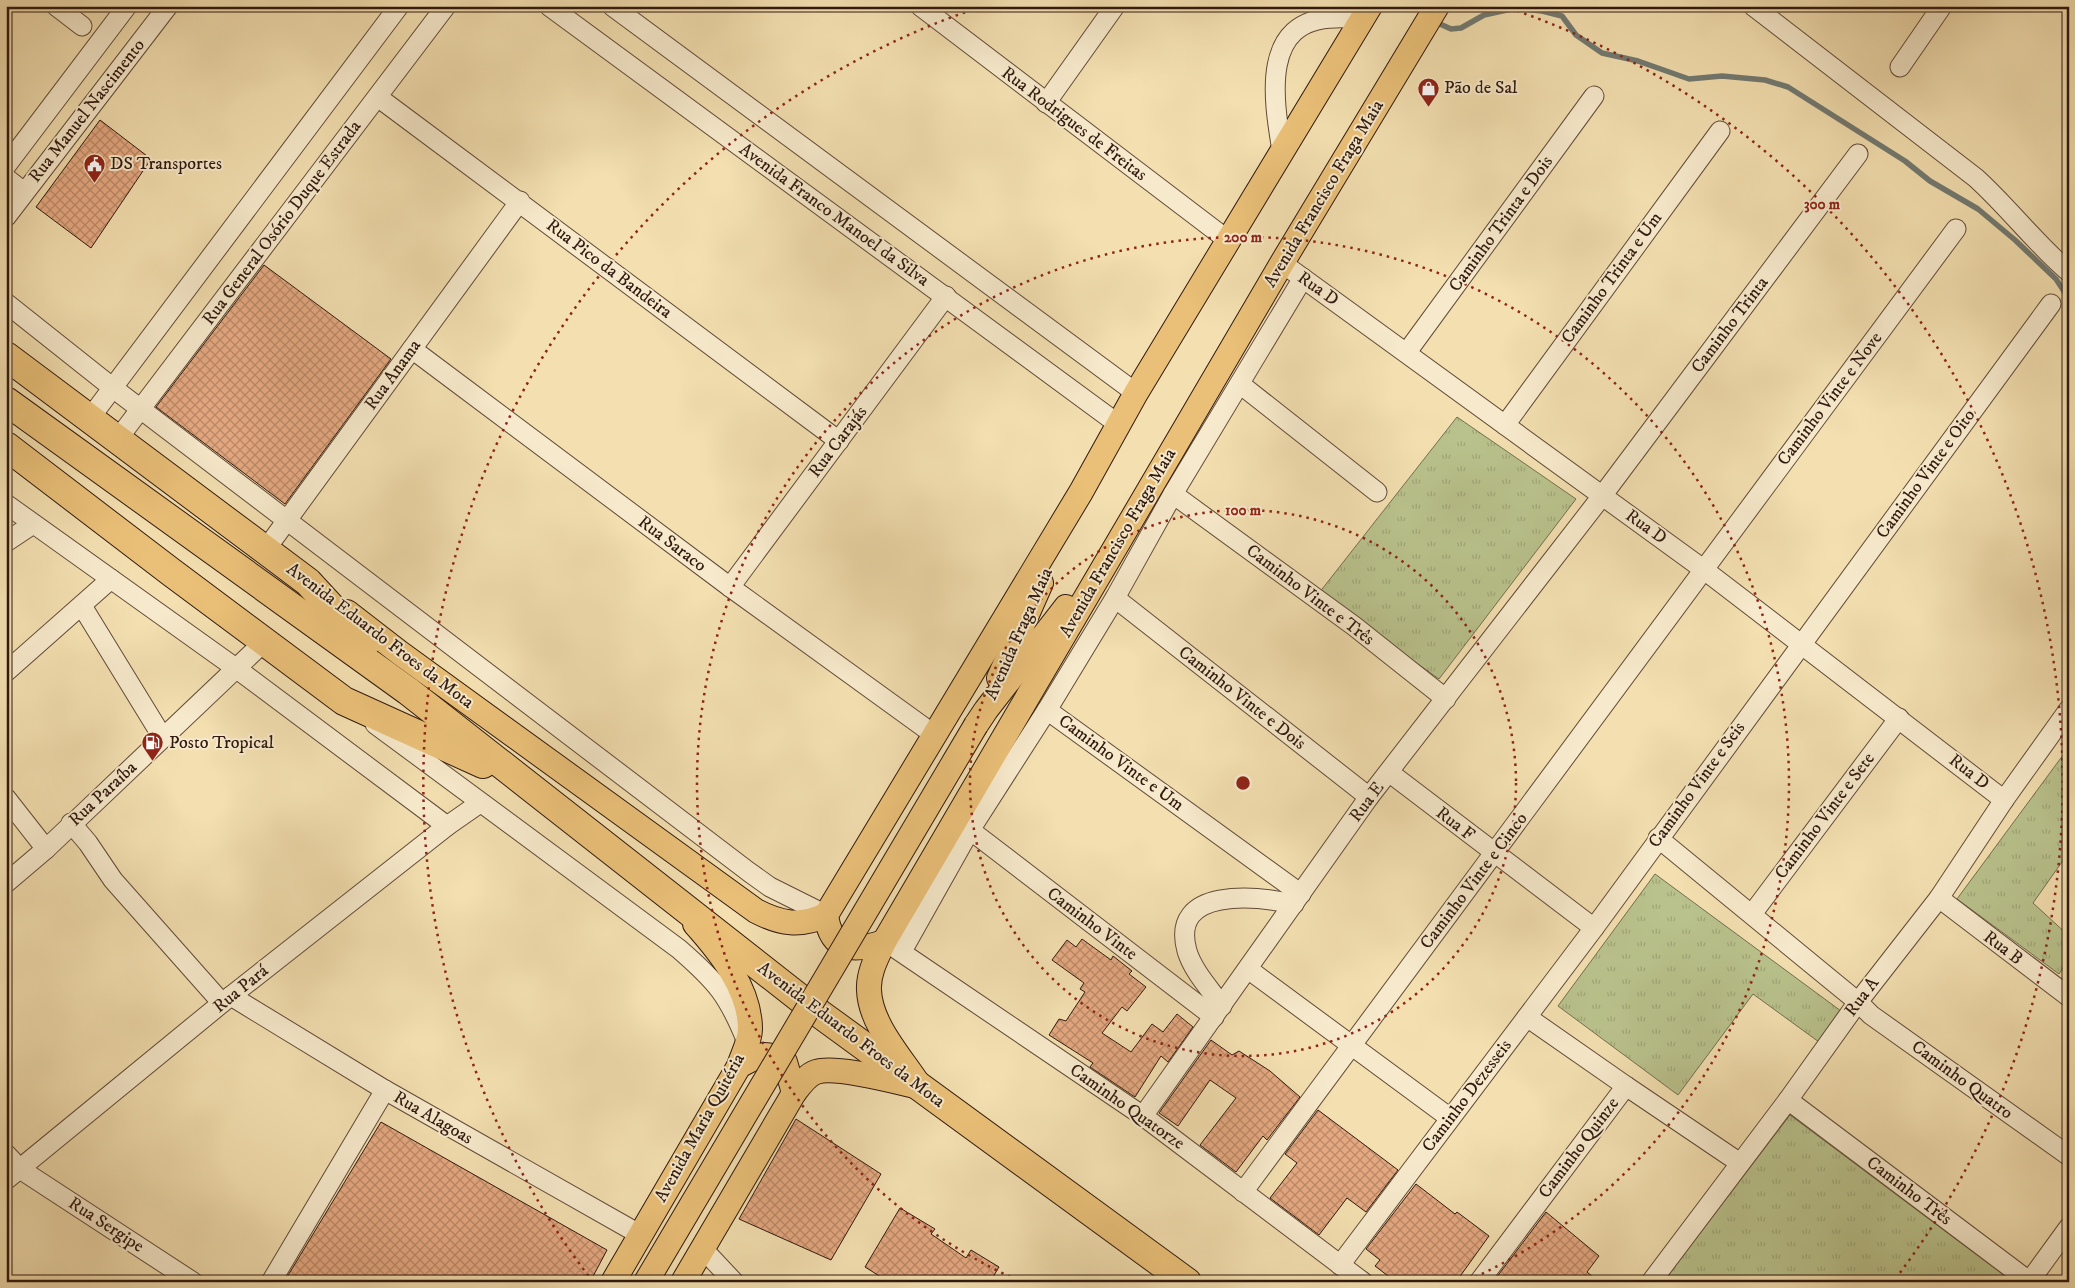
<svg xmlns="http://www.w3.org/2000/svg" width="2075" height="1288" viewBox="0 0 2075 1288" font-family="'IM FELL DW Pica',serif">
	<defs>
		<pattern id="park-tufts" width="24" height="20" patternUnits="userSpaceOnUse" patternTransform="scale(1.25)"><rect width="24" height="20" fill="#b9c28c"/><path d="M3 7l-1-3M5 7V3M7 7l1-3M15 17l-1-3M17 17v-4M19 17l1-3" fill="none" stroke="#9fa678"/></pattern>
		<pattern id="building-cross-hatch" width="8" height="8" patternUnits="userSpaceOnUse" patternTransform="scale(1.25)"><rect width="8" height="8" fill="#e5a981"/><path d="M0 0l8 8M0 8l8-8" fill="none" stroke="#ba8968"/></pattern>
	</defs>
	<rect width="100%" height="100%" fill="#f3dfb0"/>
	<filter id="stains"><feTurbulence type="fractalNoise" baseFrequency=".004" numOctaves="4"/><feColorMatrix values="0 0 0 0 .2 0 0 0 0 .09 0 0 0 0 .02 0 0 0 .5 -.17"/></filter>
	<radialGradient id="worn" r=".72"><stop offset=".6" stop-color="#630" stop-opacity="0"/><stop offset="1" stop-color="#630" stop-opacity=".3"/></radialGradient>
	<g fill="url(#park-tufts)" stroke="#746e4e">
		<path d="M1457,417L1576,499L1439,679L1319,593Z"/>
		<path d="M2069,747V852L2033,903L2069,936V959L2059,974L1957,899Z"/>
		<path d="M1655,874L1841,1011L1819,1042L1753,994L1678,1095L1558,1006Z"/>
		<path d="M1790,1115L2013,1282H1663Z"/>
	</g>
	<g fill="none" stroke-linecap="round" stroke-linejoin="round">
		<path stroke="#727a72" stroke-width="5.5" d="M1440,24L1451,29L1461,28L1484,15L1516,8L1542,11L1562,16L1576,35L1602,53L1638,61L1689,79L1722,76L1765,80L1788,87L1905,161L1930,181L1978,209L2015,240L2056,279L2069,299"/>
	</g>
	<g fill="url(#building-cross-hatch)" stroke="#301910">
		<path d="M100,120L151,159L91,248L36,207Z"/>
		<path d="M264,265L391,359L285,504L156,407Z"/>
		<path d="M1082,939L1111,960L1113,956L1132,971L1129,974L1146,987L1127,1011L1122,1007L1102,1033L1131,1052L1152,1024L1163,1032L1177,1014L1193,1027L1168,1062L1161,1056L1135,1097L1090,1067L1093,1063L1049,1035L1059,1019L1066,1021L1085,992L1080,989L1084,983L1052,960L1067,940L1076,947Z"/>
		<path d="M1211,1040L1232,1055L1239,1051L1270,1071L1300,1097L1267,1140L1263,1136L1236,1172L1200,1145L1236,1098L1210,1080L1178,1126L1159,1113Z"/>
		<path d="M1318,1110L1398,1170L1366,1212L1347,1198L1319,1235L1270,1198L1297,1163L1285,1154Z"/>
		<path d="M796,1119L881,1174L831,1260L739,1219Z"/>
		<path d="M381,1122L607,1250L590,1282H284Z"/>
		<path d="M1416,1184L1455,1214L1457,1212L1489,1236L1456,1282H1396L1375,1266L1380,1260L1366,1249Z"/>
		<path d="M900,1208L935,1229L931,1234L966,1258L971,1250L999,1267L990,1282H889L865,1267Z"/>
		<path d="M1546,1212L1599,1256L1587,1272L1599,1282H1493Z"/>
	</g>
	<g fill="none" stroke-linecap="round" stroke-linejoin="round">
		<defs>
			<g id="minor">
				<path d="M56,6L82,26"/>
				<path d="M549,6L1118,424"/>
				<path d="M612,6L1136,393"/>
				<path d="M920,6L1229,241"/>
				<path d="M1753,6L1976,178C2009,208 2035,243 2069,272"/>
				<path d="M1900,67L1942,6"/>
				<path d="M379,98L839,441"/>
				<path d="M1046,103L1115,6"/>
				<path d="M1282,151C1274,102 1259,19 1335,18C1344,17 1353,19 1362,19"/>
				<path d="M6,166L127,6"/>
				<path d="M6,178L24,192"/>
				<path d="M6,217L168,6"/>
				<path d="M1282,263L1703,569L2004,800"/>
				<path d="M6,303L113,388L749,872L770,887L826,915"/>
				<path d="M412,349L730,587L936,736"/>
				<path d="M1407,352L1594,96"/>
				<path d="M1240,384L1377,492"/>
				<path d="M90,418L399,6"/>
				<path d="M1505,425L1720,131"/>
				<path d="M117,440L446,6"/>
				<path d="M1173,494L1354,626L1446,699"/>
				<path d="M6,504L237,669L447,826"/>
				<path d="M6,542L33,524"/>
				<path d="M266,549L520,201"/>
				<path d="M730,587L946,296"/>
				<path d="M1115,598L1369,797"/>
				<path d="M82,606L163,738"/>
				<path d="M6,672L111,579"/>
				<path d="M1047,710L1115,598L1173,494L1303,278"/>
				<path d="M375,724L679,949C717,982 728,995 747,1042"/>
				<path d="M1390,773L1594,928"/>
				<path d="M6,798L46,849"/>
				<path d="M71,823L88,843L113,880L222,1003"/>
				<path d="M970,830L1214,1017"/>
				<path d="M1658,838L1858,1002L1871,1015L2069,1156"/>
				<path d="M6,883L46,849L265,641"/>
				<path d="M1939,898L2069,997"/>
				<path d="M1752,914L1899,718"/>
				<path d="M892,946L1143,1116L1363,1282"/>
				<path d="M902,951L970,830L1047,710L1301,894"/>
				<path d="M1248,969L1450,1118"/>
				<path d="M231,996L385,1090L639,1234"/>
				<path d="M1222,1006C1210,989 1193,971 1187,951C1169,886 1257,896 1294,904"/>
				<path d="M1626,1086L1740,1163"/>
				<path d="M1788,1100L2030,1282"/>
				<path d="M1143,1116L1369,797L1602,496L1858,154"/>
				<path d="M6,1154L20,1169L193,1282"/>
				<path d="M6,1180L222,1003L447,826L480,803"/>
				<path d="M1243,1192L1956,229"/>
				<path d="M703,1249L734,1282"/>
				<path d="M1340,1265L1594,928L2051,304"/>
				<path d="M271,1282L385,1090"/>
				<path d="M1479,1282L1626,1086L1527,1017"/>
				<path d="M1651,1282L1788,1100L1858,1002L1939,898L2004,800L2069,709"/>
				<path d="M2029,1282L2069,1227"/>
			</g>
			<g id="major">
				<path d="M347,612L400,653L756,911C781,924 800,927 826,915L1081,492L1136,393L1370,6"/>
				<path d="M999,678L1041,583"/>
				<path d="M976,725L986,710L1066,607"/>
				<path d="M826,915C831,952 854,952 884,942"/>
				<path d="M739,1066C759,1055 764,1050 785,1062L794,1093"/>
				<path d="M917,1082C899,1055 870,1023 869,990C868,973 877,957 884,942L1282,263L1437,6"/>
				<path d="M613,1282L739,1066C743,1054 750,1041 750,1029C750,989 720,952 695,924"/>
				<path d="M683,1282L794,1093C800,1085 807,1075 816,1072C836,1065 896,1082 919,1087"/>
			</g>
			<g id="highway">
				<path d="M6,356L308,582L365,644"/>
				<path d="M6,401L408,691L820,1014L1187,1282"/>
				<path d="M6,446L171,572L344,701L483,764"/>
			</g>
		</defs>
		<use href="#minor" stroke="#614a38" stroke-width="21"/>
		<use href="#major" stroke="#301910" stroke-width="26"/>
		<use href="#highway" stroke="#301910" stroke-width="30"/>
		<use href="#minor" stroke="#f7eacc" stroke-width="19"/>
		<use href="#major" stroke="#eac078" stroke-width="24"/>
		<use href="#highway" stroke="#eac078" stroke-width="28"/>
		<defs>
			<path id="major-bridge" d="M646,1282L976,725"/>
		</defs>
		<use href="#major-bridge" stroke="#301910" stroke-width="26" stroke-linecap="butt"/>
		<use href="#major-bridge" stroke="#eac078" stroke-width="24"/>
	</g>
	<g fill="none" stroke="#8f2418" stroke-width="2.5" stroke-dasharray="2.5 5">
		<circle cx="1243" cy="783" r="273"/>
		<path d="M1017 1280A546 546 0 1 1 1469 1280"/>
		<path d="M593 1282A819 819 0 0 1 983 6M1503 6A819 819 0 0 1 1893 1282"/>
	</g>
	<defs>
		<symbol id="shop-pin" viewBox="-11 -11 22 30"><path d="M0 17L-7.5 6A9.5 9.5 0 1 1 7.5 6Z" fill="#8f2418" stroke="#f7eacc"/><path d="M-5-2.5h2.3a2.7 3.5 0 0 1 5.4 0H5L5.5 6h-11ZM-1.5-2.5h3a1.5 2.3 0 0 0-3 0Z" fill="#fff"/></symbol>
		<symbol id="civic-pin" viewBox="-11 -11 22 30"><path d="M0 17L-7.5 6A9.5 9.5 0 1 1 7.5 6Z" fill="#8f2418" stroke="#f7eacc"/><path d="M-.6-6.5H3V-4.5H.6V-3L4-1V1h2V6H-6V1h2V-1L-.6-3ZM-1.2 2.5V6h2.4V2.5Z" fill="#fff"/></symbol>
		<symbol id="fuel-pin" viewBox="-11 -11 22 30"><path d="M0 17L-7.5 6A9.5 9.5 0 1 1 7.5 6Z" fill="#8f2418" stroke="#f7eacc"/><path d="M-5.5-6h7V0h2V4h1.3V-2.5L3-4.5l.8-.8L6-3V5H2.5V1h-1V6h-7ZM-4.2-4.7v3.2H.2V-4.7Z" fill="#fff"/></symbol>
	</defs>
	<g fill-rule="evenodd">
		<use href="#shop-pin" x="1416" y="76" width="25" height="34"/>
		<use href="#civic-pin" x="82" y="152" width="25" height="34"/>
		<use href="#fuel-pin" x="140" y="730" width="25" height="34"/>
	</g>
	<g text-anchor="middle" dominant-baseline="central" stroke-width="4" stroke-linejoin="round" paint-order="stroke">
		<g font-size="18" fill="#301910" stroke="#f7eacc" text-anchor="start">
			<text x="1444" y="88">Pão de Sal</text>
			<text x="110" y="164">DS Transportes</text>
			<text x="169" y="743">Posto Tropical</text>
		</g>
		<g font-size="18" fill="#301910" stroke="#f7eacc">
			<text transform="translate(87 111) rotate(-52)">Rua Manuel Nascimento</text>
			<text transform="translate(1074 124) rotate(37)">Rua Rodrigues de Freitas</text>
			<text transform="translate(1324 194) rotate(-59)">Avenida Francisco Fraga Maia</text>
			<text transform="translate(834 215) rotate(36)">Avenida Franco Manoel da Silva</text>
			<text transform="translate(282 223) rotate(-53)">Rua General Osório Duque Estrada</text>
			<text transform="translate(1501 224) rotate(-54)">Caminho Trinta e Dois</text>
			<text transform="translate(609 269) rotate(37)">Rua Pico da Bandeira</text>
			<text transform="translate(1612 278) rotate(-54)">Caminho Trinta e Um</text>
			<text transform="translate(1318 289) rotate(35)">Rua D</text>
			<text transform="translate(1730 325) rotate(-53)">Caminho Trinta</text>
			<text transform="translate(393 375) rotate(-54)">Rua Anama</text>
			<text transform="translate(1830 399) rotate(-53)">Caminho Vinte e Nove</text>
			<text transform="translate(838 442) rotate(-53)">Rua Carajás</text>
			<text transform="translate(1926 474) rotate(-54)">Caminho Vinte e Oito</text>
			<text transform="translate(1646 527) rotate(36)">Rua D</text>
			<text transform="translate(1118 543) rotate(-60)">Avenida Francisco Fraga Maia</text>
			<text transform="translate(672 544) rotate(37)">Rua Saraco</text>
			<text transform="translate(1310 595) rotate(37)">Caminho Vinte e Três</text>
			<text transform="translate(1019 634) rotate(-66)">Avenida Fraga Maia</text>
			<text transform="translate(380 636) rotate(37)">Avenida Eduardo Froes da Mota</text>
			<text transform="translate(1242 698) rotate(38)">Caminho Vinte e Dois</text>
			<text transform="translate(1121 763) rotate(36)">Caminho Vinte e Um</text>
			<text transform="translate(1969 772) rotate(38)">Rua D</text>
			<text transform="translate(1697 785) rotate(-54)">Caminho Vinte e Seis</text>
			<text transform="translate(103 794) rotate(-43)">Rua Paraíba</text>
			<text transform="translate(1367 802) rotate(-53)">Rua E</text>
			<text transform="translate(1825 816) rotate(-53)">Caminho Vinte e Sete</text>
			<text transform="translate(1455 824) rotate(38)">Rua F</text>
			<text transform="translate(1474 881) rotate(-53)">Caminho Vinte e Cinco</text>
			<text transform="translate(1092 924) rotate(37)">Caminho Vinte</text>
			<text transform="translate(2003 948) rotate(37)">Rua B</text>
			<text transform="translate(241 989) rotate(-39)">Rua Pará</text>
			<text transform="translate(1862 997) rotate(-53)">Rua A</text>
			<text transform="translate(851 1035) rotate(37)">Avenida Eduardo Froes da Mota</text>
			<text transform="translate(1962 1080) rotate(36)">Caminho Quatro</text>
			<text transform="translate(1467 1096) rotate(-53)">Caminho Dezesseis</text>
			<text transform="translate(1127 1107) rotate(35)">Caminho Quatorze</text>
			<text transform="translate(433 1118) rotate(30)">Rua Alagoas</text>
			<text transform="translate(700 1128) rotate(-61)">Avenida Maria Quitéria</text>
			<text transform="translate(1579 1148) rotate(-53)">Caminho Quinze</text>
			<text transform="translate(1909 1191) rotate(37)">Caminho Três</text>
			<text transform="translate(106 1225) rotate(33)">Rua Sergipe</text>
		</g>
	</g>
	<circle cx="1243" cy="783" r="8" fill="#8f2418" stroke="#f7eacc" stroke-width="2.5"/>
	<g font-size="15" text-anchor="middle" font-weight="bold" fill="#8f2418" stroke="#f7eacc" stroke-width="4" stroke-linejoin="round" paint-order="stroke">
		<text x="1822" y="209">300 m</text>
		<text x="1243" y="242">200 m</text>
		<text x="1243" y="515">100 m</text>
	</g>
	<rect width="2075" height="1288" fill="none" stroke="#f3dfb0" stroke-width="25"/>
	<rect x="8" y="8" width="2060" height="1273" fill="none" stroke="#301910" stroke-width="2.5"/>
	<rect x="12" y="12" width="2050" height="1263" fill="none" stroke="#301910"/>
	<rect width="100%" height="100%" filter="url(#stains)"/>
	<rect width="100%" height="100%" fill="url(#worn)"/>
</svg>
